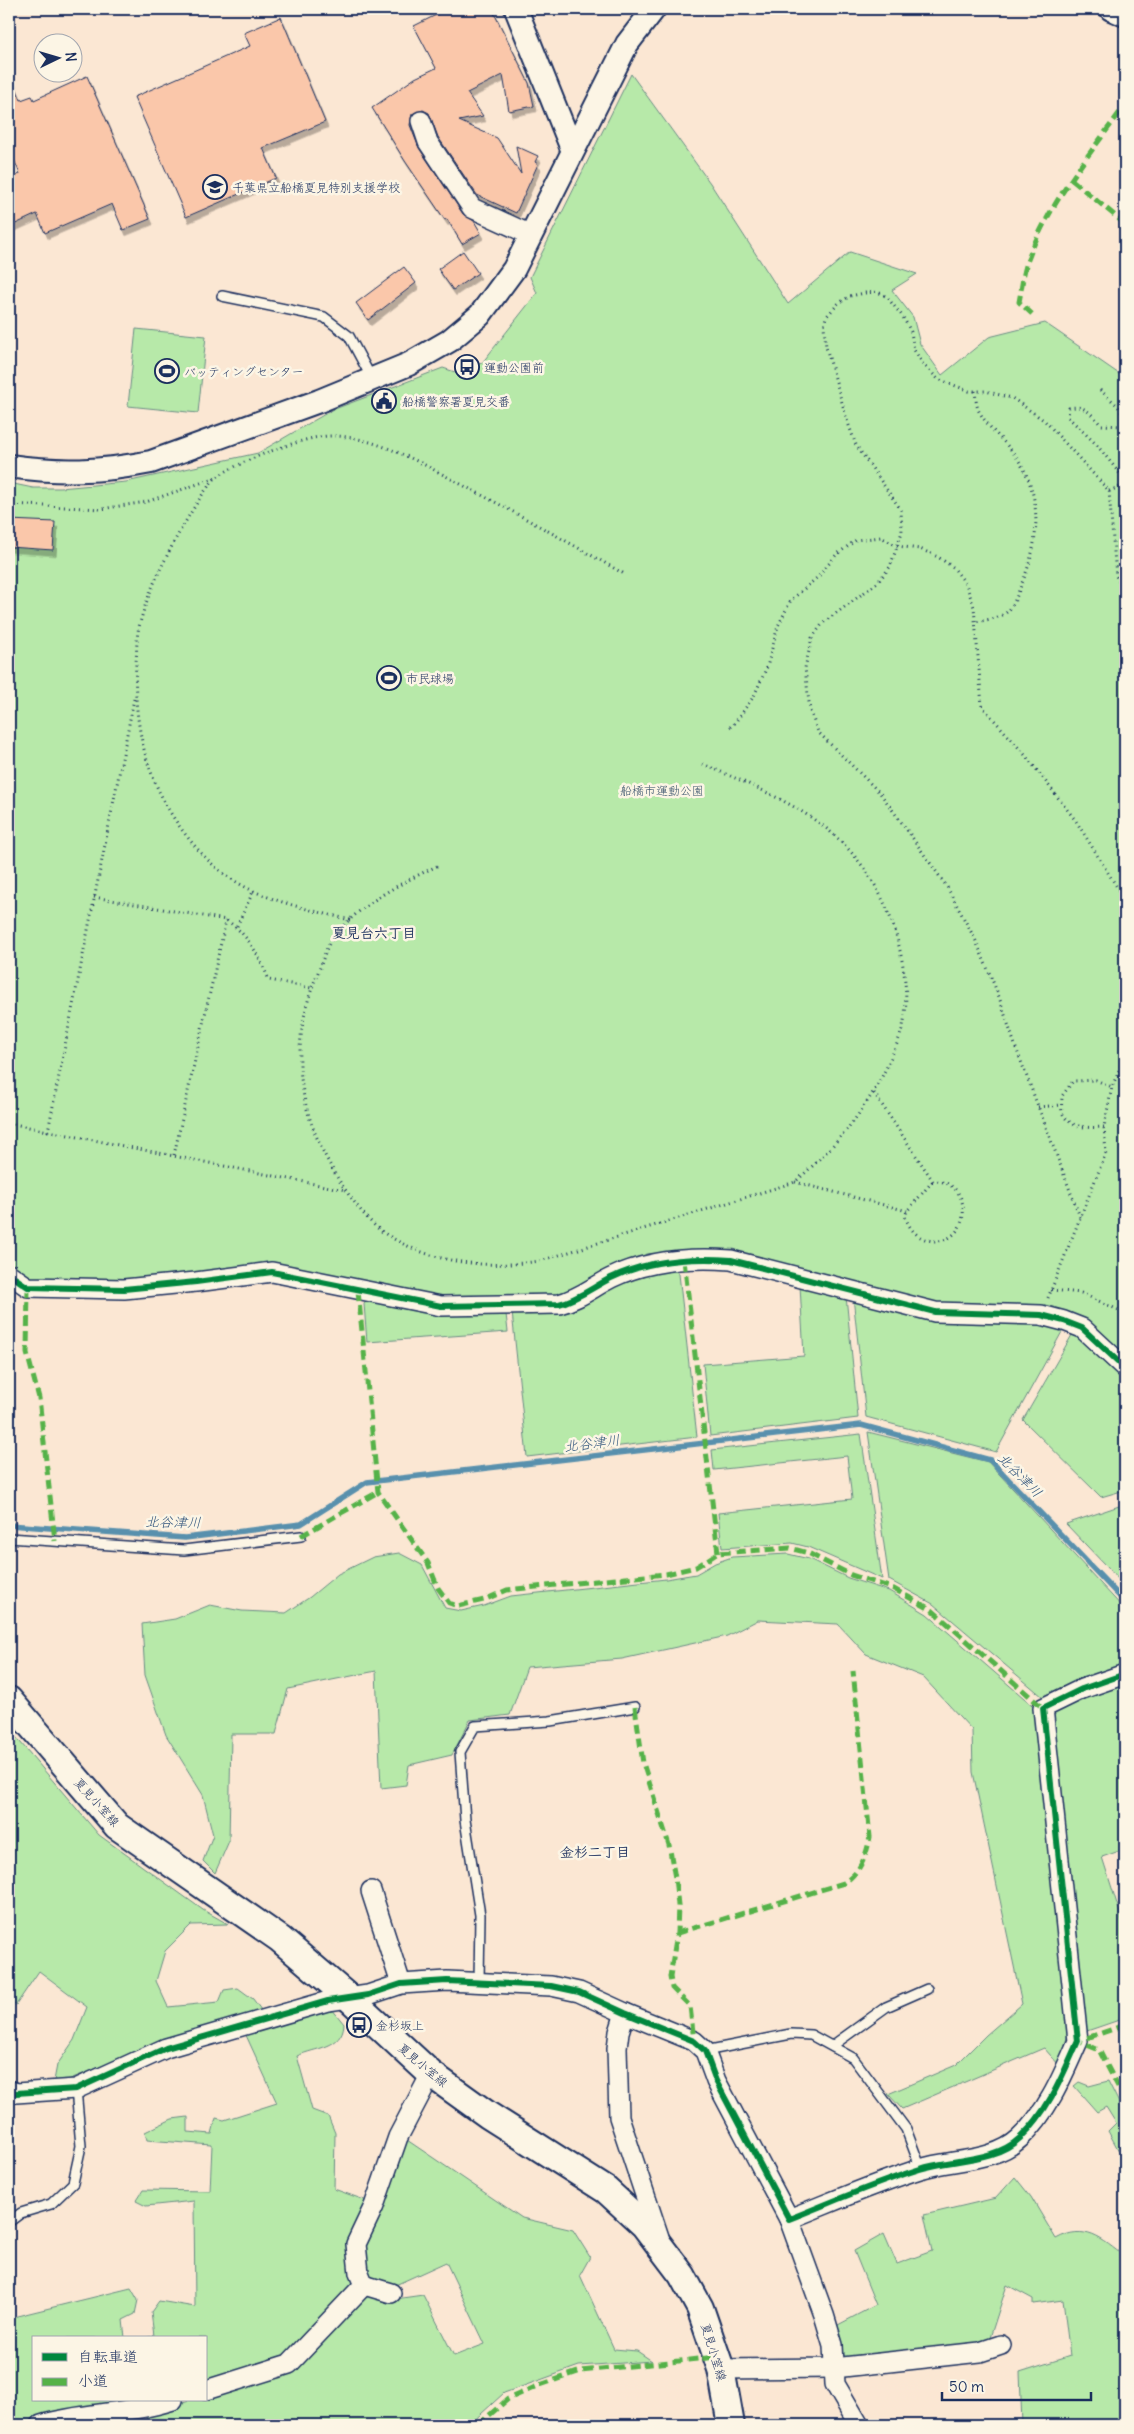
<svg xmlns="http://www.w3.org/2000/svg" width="1134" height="2434" viewBox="0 0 1134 2434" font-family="Delius,'Klee One',sans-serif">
	<defs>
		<filter id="shadow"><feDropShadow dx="3" dy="5.5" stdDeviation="0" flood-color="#0004"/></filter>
	</defs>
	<rect width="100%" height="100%" fill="#fbe7d3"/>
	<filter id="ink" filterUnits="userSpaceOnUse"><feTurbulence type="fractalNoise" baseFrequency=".02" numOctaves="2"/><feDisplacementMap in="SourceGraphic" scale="10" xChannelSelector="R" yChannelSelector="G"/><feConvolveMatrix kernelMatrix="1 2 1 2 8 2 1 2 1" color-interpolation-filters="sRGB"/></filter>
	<g filter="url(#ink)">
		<g fill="#b7e9a9" stroke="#698c84">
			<path d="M631,74L710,183L788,304L850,252L917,274L892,290L913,317L920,344L942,375L989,337L1045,323L1125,378V1359L1080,1317L935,1305L754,1261L734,1249L647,1254L566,1296L434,1297L301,1270L98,1283L64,1278L32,1279L9,1268V483L33,488H60L126,482L258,453L332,410L443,368L455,372L482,363L537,293L530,277Z"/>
			<path d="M136,329L206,336L198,413L128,406Z"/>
			<path d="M675,1268L679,1274L697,1437L527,1457L512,1312L647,1269Z"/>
			<path d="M800,1286L846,1296L858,1418L710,1436L703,1364L804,1356Z"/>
			<path d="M853,1297L1053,1323L1063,1330L996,1452L866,1417Z"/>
			<path d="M367,1298L506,1314L508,1332L367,1342L364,1304Z"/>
			<path d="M1072,1335L1083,1339L1125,1378V1490L1101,1497L1023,1420Z"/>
			<path d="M868,1432L988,1462L1125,1610V1669L1050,1697H1043L933,1604L889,1580Z"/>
			<path d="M861,1434L882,1579L808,1547L792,1543L722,1548L718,1513L852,1499L847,1456L714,1470L712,1450Z"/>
			<path d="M1125,1504V1586L1066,1524Z"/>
			<path d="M399,1553L422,1565L445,1608L461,1611L484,1606L511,1596L666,1579L696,1574L715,1563L732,1557L788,1554L809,1559L848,1578L889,1591L927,1614L1039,1711L1068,2034L1059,2065L1044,2048L902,2109L888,2094L956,2065L986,2035L1022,2004L973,1772L972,1730L923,1677L866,1654L838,1624L758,1620L727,1636L622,1659L527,1667L510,1715L470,1720L452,1755L409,1765L406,1785L381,1788L376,1671L288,1689L276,1734H231L229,1841L215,1873L203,1861L213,1835L203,1795L166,1735L145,1675L142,1624L175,1619L210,1605L242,1611L286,1613L310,1597L338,1574L373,1557Z"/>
			<path d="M1125,1679V1849L1102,1857L1125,1929V2018L1084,2032L1050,1714L1053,1708Z"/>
			<path d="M9,1729L99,1835L203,1910L228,1924L191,1925L165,1951L156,1981L168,2007L219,2002L224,1990L238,1988L253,1999L264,2014L164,2041L53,2086L57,2065L74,2040L87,2007L39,1971L16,2005L9,2004Z"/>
			<path d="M332,2009L344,2024C342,2049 316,2047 297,2056L312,2110L328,2116L335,2133L334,2189L370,2202L358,2284L285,2362L206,2386V2338H145L154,2336L151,2312L159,2301L195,2307L194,2201L146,2206L136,2201L143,2190L210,2191L212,2145L147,2140L145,2132L172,2119L188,2117V2132L212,2134L216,2118L224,2120L277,2103L245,2033Z"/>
			<path d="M1108,2081L1125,2115V2162L1108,2131L1116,2123L1106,2107L1097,2112L1074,2086L1079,2082L1089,2086Z"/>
			<path d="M404,2138L522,2218L573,2230L590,2257L580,2275L614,2349L637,2351L652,2361L579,2366L504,2393L469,2425H147L146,2414L189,2400H206V2395L292,2367L362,2296L395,2299L423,2295L454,2356L485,2344L446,2262L391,2287L375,2282L367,2274L363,2246Z"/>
			<path d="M1015,2177L1031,2197L1056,2239C1085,2223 1102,2239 1125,2257V2425H1022L1020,2372L1070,2356L1063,2300L1033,2304V2299L1007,2285L988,2344L838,2359L836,2326L876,2305L854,2251L884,2234L897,2264L932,2251L924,2215L996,2198Z"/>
			<path d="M131,2288L138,2300L135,2314L123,2320L125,2338H34V2400H160L36,2425H14L9,2412V2318Z"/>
		</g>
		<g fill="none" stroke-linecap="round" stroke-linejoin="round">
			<path stroke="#5990ad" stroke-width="5.5" d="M9,1525L185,1538L301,1524L367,1482L861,1425L990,1460L1125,1602"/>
		</g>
		<g fill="#fac7aa" stroke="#1b2f5e" filter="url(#shadow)">
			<path d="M448,9H492L529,83L534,106L509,111L503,75L467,93L483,116L459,121L497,138L521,174L516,146L538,156L535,162L538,164L516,213L477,195L438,137L429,113L423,110L412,114L410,125L419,148L463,214L474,221L481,233L462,244L447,219L445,220L405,161L372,108L415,78L436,68L414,26Z"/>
			<path d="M281,17L325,122L263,148L276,178L186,217L134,97L250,46L244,33Z"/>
			<path d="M9,72L21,100L32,96L34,100L87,76L150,219L123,230L112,204L45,233L37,214L9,227V179L20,174L9,148Z"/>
			<path d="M463,251L478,273L453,290L438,269Z"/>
			<path d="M404,267L416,283L368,320L356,303Z"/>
			<path d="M9,520L55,522L53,550L9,547Z"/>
		</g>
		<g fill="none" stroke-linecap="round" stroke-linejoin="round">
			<defs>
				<g id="service">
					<path d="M222,296L324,317L349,336L372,379"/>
					<path d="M9,1538L184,1550L301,1536"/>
					<path d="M479,1981L480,1915L465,1820L460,1752L475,1726L550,1721L635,1707"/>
					<path d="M832,2046L886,2007L927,1989"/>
					<path d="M705,2051L791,2034L811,2035L853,2058L906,2129L921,2169"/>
					<path d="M9,2222L21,2213L51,2204L73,2183L81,2146L76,2089"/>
				</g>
				<g id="minor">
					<path d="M421,121L428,142L472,208L531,235"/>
					<path d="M9,1274L28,1287L124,1289L196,1282L272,1272L441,1306L559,1304C579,1299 593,1287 611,1278C648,1260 690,1257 731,1260L935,1312L1041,1315L1064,1321L1082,1328L1125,1368"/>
					<path d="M371,1891L401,1984"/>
					<path d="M625,2013L619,2032L617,2048L619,2117L659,2237"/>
					<path d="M9,2090L16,2093L76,2089L166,2048L328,2001L368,1995L401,1984L447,1981L551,1986L579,1992L625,2013L694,2041L705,2051L716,2081L789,2219C832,2202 875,2183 920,2169C951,2159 995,2162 1020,2138C1048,2112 1063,2075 1078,2041L1043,1708L1082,1689L1125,1674"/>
					<path d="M789,2219L824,2315L833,2345L835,2384L859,2425"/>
					<path d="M364,2285L391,2293"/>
					<path d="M721,2369L834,2368L980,2352L1001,2345"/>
					<path d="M206,2390L289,2364L364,2285L359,2273L356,2244L374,2206L398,2137L431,2074"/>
					<path d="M41,2425C84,2412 130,2414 173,2400"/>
				</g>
				<g id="tertiary">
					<path d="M516,9L572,149"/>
					<path d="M1111,9L1125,15"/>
					<path d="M9,466C60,473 101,472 151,462L319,401L409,364L449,341L480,315L514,269L627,44L654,9"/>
				</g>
				<path id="secondary" d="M9,1700L117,1826L280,1939L349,1998L431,2074L488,2115L606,2190L644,2225L682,2275L700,2308L721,2369L731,2425"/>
			</defs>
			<use href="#service" stroke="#1b2f5e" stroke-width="12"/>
			<use href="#minor" stroke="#1b2f5e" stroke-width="22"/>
			<use href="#tertiary" stroke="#1b2f5e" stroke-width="26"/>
			<use href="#secondary" stroke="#1b2f5e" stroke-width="30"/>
			<g stroke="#1b2f5e" stroke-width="3" stroke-dasharray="1 4" stroke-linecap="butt">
				<path d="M1100,390L1118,406L1124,417L1122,426L1101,425C1091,414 1085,404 1069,408L1068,417L1096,444L1125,480"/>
				<path d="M975,391C976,398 976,407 980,413C988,427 1002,439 1012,451C1042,489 1041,536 1024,578C1010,612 1013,616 975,622"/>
				<path d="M1109,491L1125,485"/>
				<path d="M9,504L101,509L146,502L215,478"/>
				<path d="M134,699L48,1131L345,1190"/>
				<path d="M730,727L734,724L754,696L767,667L778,626L791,600L819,576L836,555L856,540L881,537L897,546L920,549L938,557L953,567L966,584L974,607L982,706L1026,756L1076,821L1125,900"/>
				<path d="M437,866C399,884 359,904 332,939C326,947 323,960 319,970C286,1048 297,1114 342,1185C354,1202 367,1221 384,1233C432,1264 485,1269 540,1261L795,1182C835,1147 868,1109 890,1060C895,1048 902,1034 904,1021C909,993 903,959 895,931C882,890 860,856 827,829C790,800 746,783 703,764"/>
				<path d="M94,897L226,920C249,935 259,956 269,980L312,988"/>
				<path d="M350,920C301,907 246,898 209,861C154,807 132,739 136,663C137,652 136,639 139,627C146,598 158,573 172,546C179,532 206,485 217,477C238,462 302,437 328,436C376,434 431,469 472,490C524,517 575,546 626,575"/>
				<path d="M237,926L253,892"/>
				<path d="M874,1093L933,1181C977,1180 971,1250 928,1240C916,1237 909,1228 905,1216L907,1211L933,1181"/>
				<path d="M1038,1107L1062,1105"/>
				<path d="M9,1123L48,1131"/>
				<path d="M1104,1127C1089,1128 1069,1129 1062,1112C1061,1107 1062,1100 1062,1096L1073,1081L1096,1080L1112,1087"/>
				<path d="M174,1155L226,920"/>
				<path d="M795,1182L907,1211"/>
				<path d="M1080,1217L1016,1048L998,994L976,941L947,887L902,823L880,793L818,732L810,711L805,668L812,638L823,623L877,583L890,567L902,532L901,510L856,445L847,420L826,347L824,326L826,317L838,304L850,296L865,293L878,292L887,297L903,317L911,332L914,350L923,364L938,379L969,391H985L1012,398L1045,421L1109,491L1116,576L1123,588H1125"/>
				<path d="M1051,1290L1081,1293L1125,1313"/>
				<path d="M1048,1298L1106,1153L1104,1127L1112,1087L1125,1056"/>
			</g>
			<use href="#service" stroke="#fcf5e5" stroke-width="9"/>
			<use href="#minor" stroke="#fcf5e5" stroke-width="19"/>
			<use href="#tertiary" stroke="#fcf5e5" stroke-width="22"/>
			<use href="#secondary" stroke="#fcf5e5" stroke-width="26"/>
			<g stroke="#55b248" stroke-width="5" stroke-dasharray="10 5" stroke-linecap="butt">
				<path d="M1072,180L1125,224"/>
				<path d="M1032,314L1019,302C1022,287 1023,271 1029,257C1050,201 1091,153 1125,105"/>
				<path d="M684,1260L718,1553"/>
				<path d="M28,1287L27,1353L39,1398L55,1541"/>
				<path d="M358,1291L378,1492L428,1563L438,1588L449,1603L458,1606L484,1600L507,1590L666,1574L696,1567L718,1553L790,1548L808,1553L851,1575L892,1588L932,1610L1043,1708"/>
				<path d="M301,1536L378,1492"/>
				<path d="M635,1707L643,1763L669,1845L675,1878L678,1905L677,1933L670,1977L672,1988L690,2006L694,2041"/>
				<path d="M677,1933L844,1883C861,1871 866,1857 870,1837L853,1671"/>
				<path d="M1125,2025L1078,2041L1099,2050L1125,2100"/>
				<path d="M9,2422L10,2425"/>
				<path d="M478,2425L508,2399L540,2385L581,2371L718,2357"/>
			</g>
			<defs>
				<g id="cycleway">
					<path d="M9,1274L28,1287L124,1289L196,1282L272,1272L441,1306L559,1304C579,1299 593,1287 611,1278C648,1260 690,1257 731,1260L935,1312L1041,1315L1064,1321L1082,1328L1125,1368"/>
					<path d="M9,2090L16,2093L76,2089L166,2048L328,2001L368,1995L401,1984L447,1981L551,1986L579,1992L625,2013L694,2041L705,2051L716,2081L789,2219C832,2202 875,2183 920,2169C951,2159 995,2162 1020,2138C1048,2112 1063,2075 1078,2041L1043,1708L1082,1689L1125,1674"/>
				</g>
			</defs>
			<use href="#cycleway" stroke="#fcf5e5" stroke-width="9"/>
			<use href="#cycleway" stroke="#00873e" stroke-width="6"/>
		</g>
	</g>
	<defs>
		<symbol id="school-ring" viewBox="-11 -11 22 22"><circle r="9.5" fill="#fcf5e5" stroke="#1b2f5e" stroke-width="1.5"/><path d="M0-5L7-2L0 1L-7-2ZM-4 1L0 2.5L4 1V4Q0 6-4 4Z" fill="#1b2f5e"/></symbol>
		<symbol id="bus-ring" viewBox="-11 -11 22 22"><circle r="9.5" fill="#fcf5e5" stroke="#1b2f5e" stroke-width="1.5"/><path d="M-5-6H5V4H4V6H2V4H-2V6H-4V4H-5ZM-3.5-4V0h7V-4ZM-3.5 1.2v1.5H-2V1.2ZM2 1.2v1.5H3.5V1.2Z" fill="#1b2f5e"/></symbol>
		<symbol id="stadium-ring" viewBox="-11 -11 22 22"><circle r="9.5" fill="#fcf5e5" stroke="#1b2f5e" stroke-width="1.5"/><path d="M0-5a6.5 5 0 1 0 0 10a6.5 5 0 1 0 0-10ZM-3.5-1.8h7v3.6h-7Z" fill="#1b2f5e"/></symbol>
		<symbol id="civic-ring" viewBox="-11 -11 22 22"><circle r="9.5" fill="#fcf5e5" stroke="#1b2f5e" stroke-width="1.5"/><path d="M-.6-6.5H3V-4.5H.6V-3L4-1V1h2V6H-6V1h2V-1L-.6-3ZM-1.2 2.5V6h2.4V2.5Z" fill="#1b2f5e"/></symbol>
	</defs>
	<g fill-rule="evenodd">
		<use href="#school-ring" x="201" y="173" width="28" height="28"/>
		<use href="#bus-ring" x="453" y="353" width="28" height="28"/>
		<use href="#stadium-ring" x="153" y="357" width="28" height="28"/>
		<use href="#civic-ring" x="370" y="387" width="28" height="28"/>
		<use href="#stadium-ring" x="375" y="664" width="28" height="28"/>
		<use href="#bus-ring" x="345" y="2011" width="28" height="28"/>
	</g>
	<g text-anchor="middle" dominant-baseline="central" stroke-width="5" stroke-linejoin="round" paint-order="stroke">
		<g font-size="12" fill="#1b2f5e" stroke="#fcf5e5" text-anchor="start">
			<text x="232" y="187">千葉県立船橋夏見特別支援学校</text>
			<text x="484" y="367">運動公園前</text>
			<text x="184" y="371">バッティングセンター</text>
			<text x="402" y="401">船橋警察署夏見交番</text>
			<text x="406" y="678">市民球場</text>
			<text x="376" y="2025">金杉坂上</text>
		</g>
		<g font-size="12" fill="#3a546d" stroke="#fcf5e5">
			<text x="662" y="790">船橋市運動公園</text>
		</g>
		<g font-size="12" fill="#1b2f5e" stroke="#fcf5e5">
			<text transform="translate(97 1802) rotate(48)">夏見小室線</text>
			<text transform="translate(423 2065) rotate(40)">夏見小室線</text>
			<text transform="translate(714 2352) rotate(73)">夏見小室線</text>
		</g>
		<g font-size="14" font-weight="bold" fill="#1b2f5e" stroke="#fcf5e5">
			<text x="374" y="933">夏見台六丁目</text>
			<text x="595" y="1852">金杉二丁目</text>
		</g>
		<g font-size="14" font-style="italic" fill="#35587f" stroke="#fcf5e5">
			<text transform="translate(592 1443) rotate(-7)">北谷津川</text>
			<text transform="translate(1020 1475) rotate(45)">北谷津川</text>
			<text transform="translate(173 1522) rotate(1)">北谷津川</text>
		</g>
	</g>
	<rect width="1134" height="2434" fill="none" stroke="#fcf5e5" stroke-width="30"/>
	<rect x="15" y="15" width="1104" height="2404" fill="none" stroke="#1b2f5e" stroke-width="2" filter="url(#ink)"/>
	<rect x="32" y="2336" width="175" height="65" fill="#fcf5e5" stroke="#a2a6af"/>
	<rect x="42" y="2353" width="25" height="8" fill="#00873e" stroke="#a2a6af"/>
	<text x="78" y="2362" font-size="15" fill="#1b2f5e">自転車道</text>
	<rect x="42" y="2378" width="25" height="8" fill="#55b248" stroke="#a2a6af"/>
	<text x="78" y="2386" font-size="15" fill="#1b2f5e">小道</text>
	<g transform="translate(58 58) rotate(85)"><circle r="24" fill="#fcf5e5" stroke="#a2a6af"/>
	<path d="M0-4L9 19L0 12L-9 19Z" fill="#1b2f5e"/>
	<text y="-8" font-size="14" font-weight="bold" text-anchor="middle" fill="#1b2f5e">N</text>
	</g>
	<path d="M942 2392v8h149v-8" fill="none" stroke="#1b2f5e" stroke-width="2.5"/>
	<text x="949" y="2392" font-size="15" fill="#1b2f5e" stroke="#fcf5e5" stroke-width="4" paint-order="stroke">50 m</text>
</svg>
